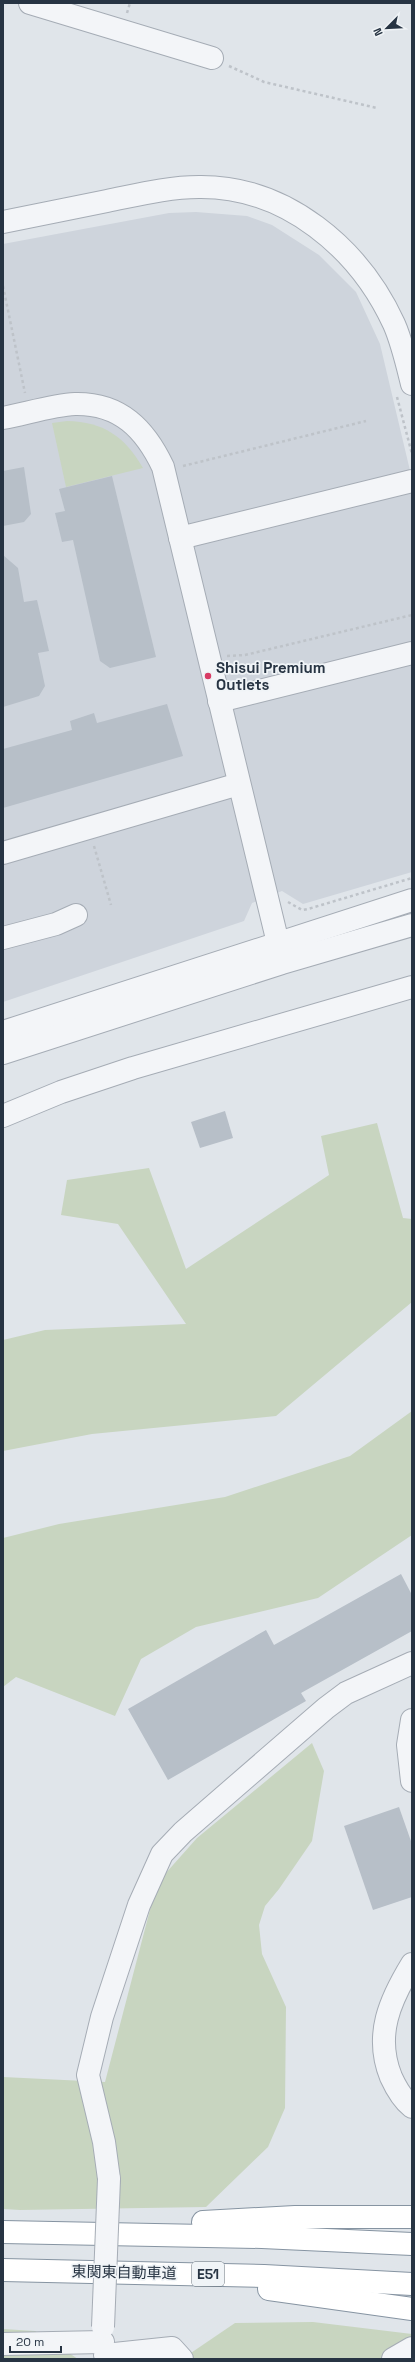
<svg xmlns="http://www.w3.org/2000/svg" width="415" height="2362" viewBox="0 0 415 2362" font-family="'Space Grotesk','Noto Sans JP',sans-serif">
	<rect width="100%" height="100%" fill="#e0e5ea"/>
	<path fill="#ced4dc" d="M196,212L247,216L272,225L319,255L356,292L380,344L412,479V872L303,904L282,891L252,903L244,921L3,1002V244L169,213Z"/>
	<g fill="#c8d5c0">
		<path d="M67,421C104,422 124,436 143,468L66,487L52,423Z"/>
		<path d="M377,1123L403,1218L412,1219V1302L276,1416L92,1434L3,1451V1340L45,1330L186,1324L118,1224L61,1215L67,1180L149,1168L186,1269L329,1175L321,1136Z"/>
		<path d="M412,1411V1535L318,1598L196,1627L141,1659L115,1716L16,1677L3,1687V1538L59,1524L225,1497L350,1456Z"/>
		<path d="M312,1743L324,1771L312,1841L279,1889L265,1906L259,1925L262,1954L286,2007L285,2108L268,2147L206,2207L20,2210L3,2209V2077L105,2082L157,1883L197,1838Z"/>
		<path d="M313,2322L412,2334V2359H182L235,2323Z"/>
		<path d="M3,2329L35,2331L78,2359H3Z"/>
	</g>
	<g fill="#b7bfc8">
		<path d="M24,467L31,514L24,522L3,526V471Z"/>
		<path d="M112,476L156,657L110,668L100,661L73,540L62,542L55,513L65,511L59,489Z"/>
		<path d="M3,555L18,568L24,602L37,600L49,651L38,653L45,686L39,696L3,707Z"/>
		<path d="M167,704L183,756L3,808V749L72,730L70,721L94,713L97,723Z"/>
		<path d="M225,1111L233,1138L200,1148L191,1122Z"/>
		<path d="M401,1574L412,1595V1631L301,1693L306,1701L168,1780L128,1709L266,1630L274,1645Z"/>
		<path d="M399,1807L412,1844V1897L373,1910L344,1826Z"/>
	</g>
	<g fill="none" stroke-linecap="round" stroke-linejoin="round">
		<defs>
			<g id="minor">
				<path d="M30,3L212,58"/>
				<path d="M3,222C38,215 72,208 107,201C137,195 168,187 199,187C286,186 359,248 394,324C402,342 407,364 412,384"/>
				<path d="M3,418C25,414 53,405 75,404C120,403 145,429 163,467L278,943"/>
				<path d="M180,538L412,481"/>
				<path d="M219,701L412,653"/>
				<path d="M3,853L239,784"/>
				<path d="M3,938L56,924L76,915"/>
				<path d="M3,1032L412,900"/>
				<path d="M3,1053L282,963L412,925"/>
				<path d="M3,1116L61,1092L133,1068L412,987"/>
				<path d="M412,1720L408,1745L412,1781"/>
				<path d="M412,1964C390,2000 374,2035 391,2077C396,2088 402,2099 412,2107"/>
				<path d="M109,2179L104,2142L88,2075L102,2017L139,1905L162,1854L183,1832L326,1708L346,1693L412,1663"/>
				<path d="M3,2344L103,2342"/>
				<path d="M105,2355L172,2348L182,2359"/>
				<path d="M393,2359L412,2348"/>
			</g>
			<g id="highway">
				<path d="M203,2222L295,2217H412"/>
				<path d="M3,2232L262,2237L412,2244"/>
				<path d="M3,2270L264,2276L412,2284"/>
				<path d="M269,2289L412,2309"/>
			</g>
		</defs>
		<use href="#minor" stroke="#a5acb5" stroke-width="24"/>
		<use href="#highway" stroke="#8694a2" stroke-width="24"/>
		<g stroke="#bec3c9" stroke-width="2.5" stroke-dasharray="3 3" stroke-linecap="butt">
			<path d="M127,13L130,3"/>
			<path d="M229,66L264,82L377,108"/>
			<path d="M3,286L25,393"/>
			<path d="M397,397L412,454"/>
			<path d="M183,466L366,421"/>
			<path d="M227,656L245,655L412,615"/>
			<path d="M94,846L111,905"/>
			<path d="M288,902L302,910L308,909L412,878"/>
		</g>
		<use href="#minor" stroke="#f3f5f8" stroke-width="22"/>
		<use href="#highway" stroke="#fff" stroke-width="22"/>
		<defs>
			<path id="minor-bridge" d="M103,2327L109,2179"/>
		</defs>
		<use href="#minor-bridge" stroke="#a5acb5" stroke-width="24" stroke-linecap="butt"/>
		<use href="#minor-bridge" stroke="#f3f5f8" stroke-width="22"/>
	</g>
	<circle fill="#d83c65" stroke="#f0f4f7" stroke-width="1.5" cx="208" cy="676" r="4"/>
	<g text-anchor="middle" dominant-baseline="central" stroke-width="3.5" stroke-linejoin="round" paint-order="stroke">
		<rect fill="#f0f4f7" stroke="#636e79" stroke-width="1" x="192" y="2262" width="32" height="24" rx="3"/>
		<g font-size="14" font-weight="bold" fill="#273443">
			<text x="208" y="2274">E51</text>
		</g>
		<g font-size="15" font-weight="bold" fill="#273443" stroke="#f0f4f7" text-anchor="start">
			<text x="216" y="667">Shisui Premium<tspan x="216" dy="17">Outlets</tspan></text>
		</g>
		<g font-size="15" fill="#273443" stroke="#f0f4f7">
			<text transform="translate(124 2272) rotate(1)">東関東自動車道</text>
		</g>
	</g>
	<rect width="415" height="2362" fill="none" stroke="#273443" stroke-width="8"/>
	<g transform="translate(387 28) rotate(246)" stroke="#f0f4f7" stroke-width="3" paint-order="stroke">
	<path d="M0-3L7 15L0 10L-7 15Z" fill="#273443"/>
	<text y="-6" font-size="11" font-weight="bold" text-anchor="middle" fill="#273443">N</text>
	</g>
	<path d="M10 2346v6h51v-6" fill="none" stroke="#273443" stroke-width="2"/>
	<text x="16" y="2346" font-size="12" fill="#273443" stroke="#f0f4f7" stroke-width="3" paint-order="stroke">20 m</text>
</svg>
